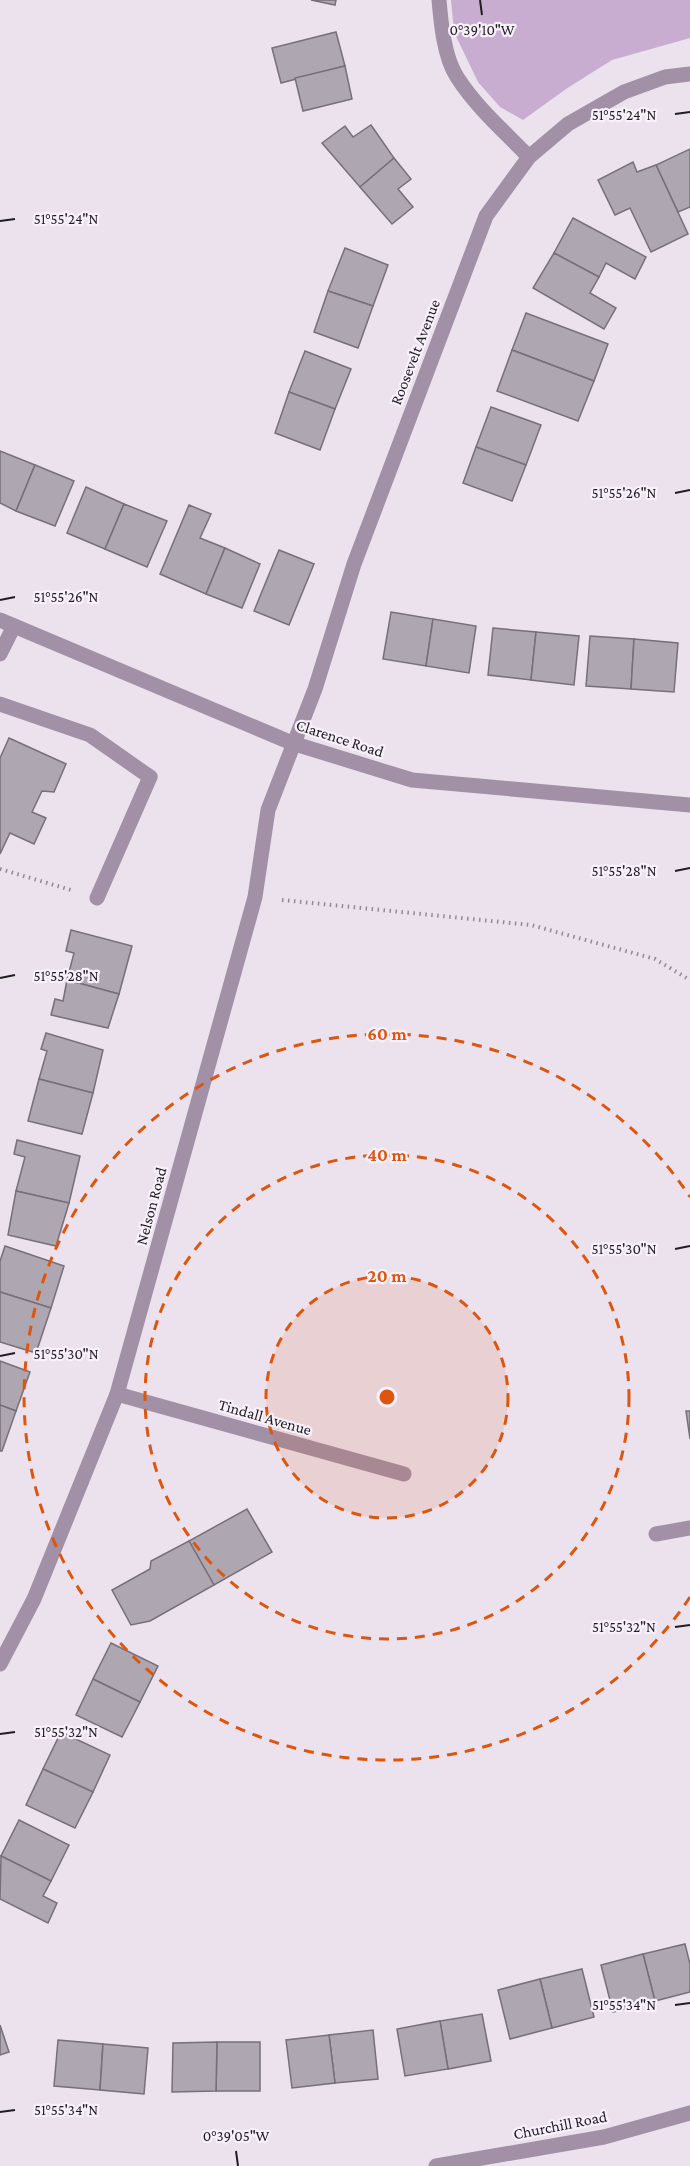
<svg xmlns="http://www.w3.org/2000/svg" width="690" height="2166" viewBox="0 0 690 2166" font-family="'Crimson Pro',serif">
	<rect width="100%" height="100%" fill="#ebe2ee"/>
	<path fill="#c8add1" d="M451,0H690V38L612,60L566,89L523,120L500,107L478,82L454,32Z"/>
	<g fill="#aea6b1" stroke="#776f79" stroke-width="1.5">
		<path d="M311,0H336L335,5Z"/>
		<path d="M336,32L345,66L281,83L272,48Z"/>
		<path d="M345,66L352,99L303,111L295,78Z"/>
		<path d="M371,125L394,158L360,187L322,143L345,126L353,137Z"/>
		<path d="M690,149V207L678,212L656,165Z"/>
		<path d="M394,158L411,179L398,189L413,207L392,224L360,187Z"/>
		<path d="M633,162L637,172L656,165L688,234L651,252L630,208L615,215L598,180Z"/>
		<path d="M573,218L646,257L635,279L606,263L599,277L554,253Z"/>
		<path d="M345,248L388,265L373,306L328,291Z"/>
		<path d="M554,253L599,277L590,293L616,308L604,329L533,288Z"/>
		<path d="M328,291L373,306L358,348L314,332Z"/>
		<path d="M526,313L608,344L594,381L512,350Z"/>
		<path d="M512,350L594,381L578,421L497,391Z"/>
		<path d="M305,351L351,369L335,409L289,392Z"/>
		<path d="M289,392L335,409L320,450L275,433Z"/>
		<path d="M491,407L541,425L526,465L476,447Z"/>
		<path d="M476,447L526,465L512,501L463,483Z"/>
		<path d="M0,451L35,465L16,511L0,503Z"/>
		<path d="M35,465L74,481L55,526L16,511Z"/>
		<path d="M86,487L124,504L105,549L67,533Z"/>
		<path d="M124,504L167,521L147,567L105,549Z"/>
		<path d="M189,505L211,514L200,538L225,548L206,594L160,574Z"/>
		<path d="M225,548L260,564L242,608L206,594Z"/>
		<path d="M279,550L314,564L289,625L254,611Z"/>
		<path d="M391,612L433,619L426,666L383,659Z"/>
		<path d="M433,619L476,626L469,673L426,666Z"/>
		<path d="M493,628L536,632L531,680L488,675Z"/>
		<path d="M536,632L579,636L574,685L531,680Z"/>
		<path d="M590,636L634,639L631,689L586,686Z"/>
		<path d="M634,639L678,643L674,692L631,689Z"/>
		<path d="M9,738L66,764L54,792L42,791L32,812L46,818L34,844L10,833L0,854V758Z"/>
		<path d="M71,930L132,946L119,994L67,980L74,953L66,951Z"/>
		<path d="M67,980L119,994L108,1028L51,1015L55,999L63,1001Z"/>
		<path d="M46,1033L103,1050L93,1093L39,1079L47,1051L41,1049Z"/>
		<path d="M39,1079L93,1093L82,1134L28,1121Z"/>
		<path d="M17,1140L80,1156L69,1203L16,1191L25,1157L14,1154Z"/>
		<path d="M16,1191L69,1203L56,1246L8,1235Z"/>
		<path d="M5,1246L64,1266L51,1308L0,1292V1261Z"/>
		<path d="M0,1292L51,1308L36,1353L0,1342Z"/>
		<path d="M0,1361L30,1372L16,1411L0,1405Z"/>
		<path d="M0,1405L16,1411L2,1451H0Z"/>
		<path d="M686,1411H690V1439Z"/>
		<path d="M247,1509L272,1552L214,1585L189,1541Z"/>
		<path d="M189,1541L214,1585L150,1621L131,1625L112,1590L150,1569L151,1561Z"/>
		<path d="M111,1643L158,1666L140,1702L93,1679Z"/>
		<path d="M93,1679L140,1702L122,1737L76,1715Z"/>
		<path d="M61,1732L110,1755L93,1792L43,1769Z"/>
		<path d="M43,1769L93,1792L75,1828L26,1805Z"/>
		<path d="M19,1820L69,1845L51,1881L1,1856Z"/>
		<path d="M1,1856L51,1881L43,1896L57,1903L48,1923L0,1899Z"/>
		<path d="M685,1944L690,1964V1992L655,2001L643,1954Z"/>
		<path d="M643,1954L655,2001L613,2012L601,1965Z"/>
		<path d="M582,1969L594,2017L552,2028L540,1979Z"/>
		<path d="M540,1979L552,2028L510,2039L498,1990Z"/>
		<path d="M482,2014L491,2061L448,2069L440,2021Z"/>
		<path d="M440,2021L448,2069L405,2076L397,2029Z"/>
		<path d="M0,2025L9,2052L0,2055Z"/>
		<path d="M373,2030L378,2079L335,2083L329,2035Z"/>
		<path d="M329,2035L335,2083L292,2088L286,2040Z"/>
		<path d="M58,2040L103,2044L100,2090L54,2086Z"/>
		<path d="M217,2042H260V2091H216Z"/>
		<path d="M217,2042L216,2091L172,2092L173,2043Z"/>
		<path d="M103,2044L148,2048L144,2094L100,2090Z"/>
	</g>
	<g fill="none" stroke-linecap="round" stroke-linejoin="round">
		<g stroke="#918a93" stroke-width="4" stroke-dasharray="1.5 4.5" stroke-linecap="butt">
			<path d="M0,869L71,890"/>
			<path d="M282,900L531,925L655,959L690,980"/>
		</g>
		<g stroke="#a190a6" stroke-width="15">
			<path d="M439,0C441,23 444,57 457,77C476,107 505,132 529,157"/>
			<path d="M0,654L14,626"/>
			<path d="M0,704L90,735L150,777L97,898"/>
		</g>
		<g stroke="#a190a6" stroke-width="15">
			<path d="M117,1394L404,1474"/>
			<path d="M656,1534L690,1528"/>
			<path d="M0,1664L34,1599L117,1394L255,897L268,810L315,689L354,564L486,216L529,157L568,124L624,92L665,77L690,74"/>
			<path d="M436,2166L604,2137L690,2113"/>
		</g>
		<path stroke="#a190a6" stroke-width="15" d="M0,620L292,743L412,780L690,805"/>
	</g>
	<path fill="none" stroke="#201d21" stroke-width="2" d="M480,0L482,15M675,114L690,112M0,221L15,219M675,493L690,490M0,600L15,597M675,871L690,868M0,978L15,975M675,1249L690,1246M0,1356L15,1353M675,1627L690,1625M0,1734L15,1732M675,2005L690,2003M0,2112L15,2110M236,2151L238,2166"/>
	<circle cx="387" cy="1397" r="121" fill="#de560d" fill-opacity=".12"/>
	<g fill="none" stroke="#de560d" stroke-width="3" stroke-dasharray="10 8">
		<circle cx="387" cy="1397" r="121"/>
		<circle cx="387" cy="1397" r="242"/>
		<path d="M690 1597A363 363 0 1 1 690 1197"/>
	</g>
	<g text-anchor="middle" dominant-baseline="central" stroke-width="4.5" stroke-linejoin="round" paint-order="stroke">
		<g font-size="16" fill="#201d21" stroke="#f8f0fb">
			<text transform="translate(415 352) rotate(-69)">Roosevelt Avenue</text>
			<text transform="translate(340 738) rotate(18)">Clarence Road</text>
			<text transform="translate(151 1206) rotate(-75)">Nelson Road</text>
			<text transform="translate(265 1417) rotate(16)">Tindall Avenue</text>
			<text transform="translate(560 2125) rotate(-11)">Churchill Road</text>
		</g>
	</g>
	<g font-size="15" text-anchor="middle" fill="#201d21" stroke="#f8f0fb" stroke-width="4.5" stroke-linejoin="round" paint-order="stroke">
		<text x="482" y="35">0°39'10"W</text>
		<text x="624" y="120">51°55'24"N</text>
		<text x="66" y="224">51°55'24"N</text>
		<text x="624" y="498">51°55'26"N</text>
		<text x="66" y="602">51°55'26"N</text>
		<text x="624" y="876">51°55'28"N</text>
		<text x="66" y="981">51°55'28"N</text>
		<text x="624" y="1254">51°55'30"N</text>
		<text x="66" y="1359">51°55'30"N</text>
		<text x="624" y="1632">51°55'32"N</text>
		<text x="66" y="1737">51°55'32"N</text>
		<text x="624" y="2010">51°55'34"N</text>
		<text x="66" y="2115">51°55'34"N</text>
		<text x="236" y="2141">0°39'05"W</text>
	</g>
	<circle cx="387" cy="1397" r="9" fill="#de560d" stroke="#f8f0fb" stroke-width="3"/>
	<g font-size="18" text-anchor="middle" font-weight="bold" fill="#de560d" stroke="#f8f0fb" stroke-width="4.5" stroke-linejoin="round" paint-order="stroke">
		<text x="387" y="1040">60 m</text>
		<text x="387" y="1161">40 m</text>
		<text x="387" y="1282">20 m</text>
	</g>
</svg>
